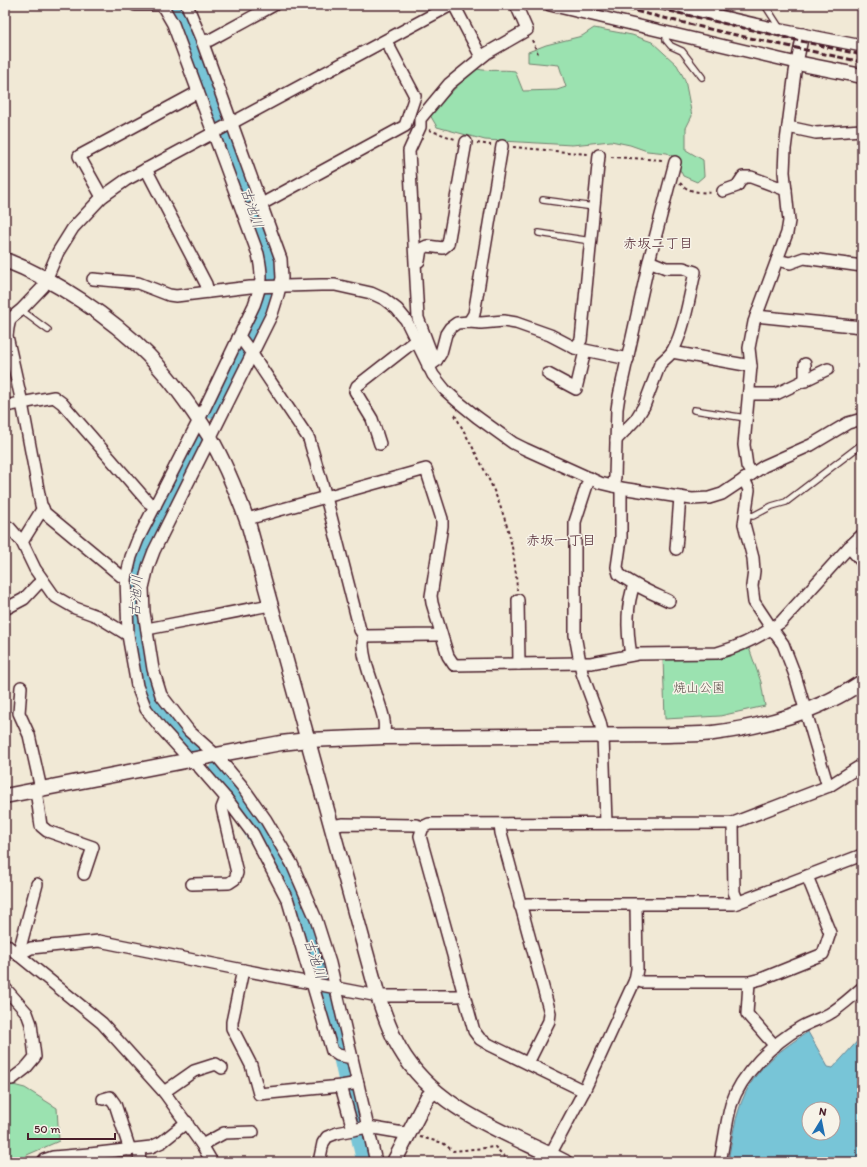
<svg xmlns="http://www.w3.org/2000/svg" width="867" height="1167" viewBox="0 0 867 1167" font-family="Itim,'Klee One',sans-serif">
	<rect width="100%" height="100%" fill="#f1e9d6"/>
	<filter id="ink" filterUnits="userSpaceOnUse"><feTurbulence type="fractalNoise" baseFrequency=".025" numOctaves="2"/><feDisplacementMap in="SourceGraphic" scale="8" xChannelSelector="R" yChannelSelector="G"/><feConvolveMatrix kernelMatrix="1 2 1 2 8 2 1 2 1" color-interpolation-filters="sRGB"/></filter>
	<g filter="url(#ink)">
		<g fill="#9be2b0" stroke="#72806e">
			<path d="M594,28L632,35L652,42L677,65L685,80L692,116L686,128V150L703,160L704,176L697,182L683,176L674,157L667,153L647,151L630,145L611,141L572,145L485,140L437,127L430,115L460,83L477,69C490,72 502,69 515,71L523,91L557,90L566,87L559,65L528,62V52L546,45L582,36Z"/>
			<path d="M748,645L761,682L765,706L720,716L665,719L663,658Z"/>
			<path d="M5,1083L25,1088L57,1108L59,1141L27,1155L22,1162H5Z"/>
		</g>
		<path fill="#78c5d7" stroke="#668392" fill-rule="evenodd" d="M808,1032L828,1067L833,1068L862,1036V1162H728C732,1139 735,1115 745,1094C758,1066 783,1048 808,1032ZM809,1109H833V1133H809Z"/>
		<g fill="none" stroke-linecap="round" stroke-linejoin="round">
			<g stroke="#78c5d7" stroke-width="21">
				<path d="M174,5L181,16L231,147L272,264L271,290L267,304L214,409"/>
				<path d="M192,745L166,720L143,676L135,626L134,585L140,559L197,444"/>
				<path d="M218,773L283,876L302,919L337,1027L367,1162"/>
			</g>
			<defs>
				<g id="service">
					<path d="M765,5L781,30"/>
					<path d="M667,32L666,40L671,46L682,51L702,77"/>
					<path d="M543,200L594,207"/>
					<path d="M539,233L591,241"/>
					<path d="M21,310L48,330"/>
					<path d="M694,410L746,418"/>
					<path d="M745,515L753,516L772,506L786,502L862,444"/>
				</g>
				<g id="minor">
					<path d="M135,5H159"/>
					<path d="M162,5L173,24L258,254C263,277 262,283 254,305L199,420L138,539L131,557L126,578L128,635L137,686L146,709L161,728L190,760L199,767L226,798L253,834L288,901L332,1051L338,1055L352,1058L376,1162"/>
					<path d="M187,5L202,41L281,259L282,278L278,295L272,314L154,551L148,567L143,588L144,612L153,669L161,695L189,731L216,755L242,786L266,820L292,864L316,919L330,963L352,1058"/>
					<path d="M454,5L479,53"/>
					<path d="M550,5L797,63"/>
					<path d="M671,5L781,30L862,46"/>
					<path d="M202,41L210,40L274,5"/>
					<path d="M788,127L816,133L862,130"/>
					<path d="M146,169L206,284L208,292"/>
					<path d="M723,191L737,186L743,177H751L786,190"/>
					<path d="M102,197L79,156L198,92"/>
					<path d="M243,213L258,206L405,126L415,96L386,41"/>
					<path d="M777,260L790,263L804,258L862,266"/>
					<path d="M419,261L421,249L427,246L443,248L448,244L466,142"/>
					<path d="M93,279L138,283L169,295L176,296L250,287L321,285H335L371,293L384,299L397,309L406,320L433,375L445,390L456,400L477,417L513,443L525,449L600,483L621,488L692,499L709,498L722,494L764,466L811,445L848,423L862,419"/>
					<path d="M756,316L862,327"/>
					<path d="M469,322L474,314L502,146"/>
					<path d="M238,338L242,340L250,351L309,439L326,497L360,630L364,636L435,635L441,634"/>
					<path d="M575,348L581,340L599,155"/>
					<path d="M672,352L751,366"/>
					<path d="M436,361L441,353L446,334L450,328L457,323L469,322L481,323L504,321L516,323L550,335L575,348L628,359"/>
					<path d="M428,367L436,361L430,350L418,318L409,151L420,127V119L449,84L487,53L527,30L516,5"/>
					<path d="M548,374L576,389L585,351"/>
					<path d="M805,381V364"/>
					<path d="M749,394H776L828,369"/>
					<path d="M5,406L54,397L62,403L148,502L155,506"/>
					<path d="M616,440L636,419L644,406L660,364C664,359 670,356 673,350C684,331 690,294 695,272L683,268H666L649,261"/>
					<path d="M380,444L372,419L355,391L357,386L416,340"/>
					<path d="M752,474L747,466L744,445L751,366L749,348L754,322L787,233L789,221L784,172L785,149L795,72L803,34"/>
					<path d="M590,478L587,485L575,522V635L582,673L600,722L603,736L606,823"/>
					<path d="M744,479L749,490L744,524L753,558L754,571L752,586L754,602L772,629L783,644L795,675L826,780L829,786"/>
					<path d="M613,486L615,477L617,409L619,396L649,261L675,162"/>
					<path d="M621,488V539L617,567L619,574C634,586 652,593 669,601"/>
					<path d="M247,519L426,469L442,519V526L431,596L432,603L448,656L454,665L580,663H591L638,654L717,653C739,647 763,635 781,622L849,547L862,535"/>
					<path d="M5,525L10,528L22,542L35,569L54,596L75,608L97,616L128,635"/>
					<path d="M22,542L43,508"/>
					<path d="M849,547L862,562"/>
					<path d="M676,549L680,497"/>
					<path d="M126,578L121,576L45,513L41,505L22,403L7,336L8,328L10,319L21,310L43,287L58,252L73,228L102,197L126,180L451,5"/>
					<path d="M518,600L519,664"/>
					<path d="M5,609L24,599L37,585L43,581"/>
					<path d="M147,629L270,605"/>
					<path d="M364,636C358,656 381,700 384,721C385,726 384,732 384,737"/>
					<path d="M631,655C627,632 626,606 634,585"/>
					<path d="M21,687L19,713L29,735L41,789"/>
					<path d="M36,790L41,826L47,831L93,847L84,874"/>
					<path d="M733,823L734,892L738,902"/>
					<path d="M500,825L501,833L550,1013L549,1021L528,1063"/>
					<path d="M332,826L343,824L416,825L423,827L429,824L733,823L829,786L862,765"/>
					<path d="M423,827L420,836L474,1031L480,1039L490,1045L584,1091"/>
					<path d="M192,884L229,883L235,879L237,873L222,808L226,798"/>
					<path d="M520,906L527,904H734L862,855"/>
					<path d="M5,944L102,1023L164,1092L202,1145L212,1162"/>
					<path d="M18,955L31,948L99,941L243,970L378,996H457L464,995"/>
					<path d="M18,955L37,884"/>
					<path d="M243,970L232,1022V1028L251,1065L259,1094L341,1086L358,1083"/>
					<path d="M635,980L642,982H749L761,979L823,954L830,933L807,876"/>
					<path d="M749,982L747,1014L775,1046"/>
					<path d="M5,988L27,1013L31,1024L35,1057L25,1069L12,1079H5"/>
					<path d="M341,1086L353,1129"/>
					<path d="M164,1092L194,1071L216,1064L222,1068"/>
					<path d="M103,1099L110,1097L115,1104L130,1150"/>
					<path d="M202,1145L224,1133L253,1132"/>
					<path d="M139,1149L140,1162"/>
					<path d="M550,1155L584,1091L635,980L637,969L636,905"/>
					<path d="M43,1162L44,1160L53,1157L89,1154"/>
					<path d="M79,1162L80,1160L90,1154L151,1147L162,1142L187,1122"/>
					<path d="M319,1162L323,1143L327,1137L337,1133L368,1127L409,1134"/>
					<path d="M720,1162C724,1143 726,1123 731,1105C741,1074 773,1043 801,1027C810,1022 820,1019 829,1014C841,1007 851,997 862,988"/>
				</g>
				<g id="tertiary">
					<path d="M797,63L862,76"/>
					<path d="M5,260C54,279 111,317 148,355C170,378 193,410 210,437C226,465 238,495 249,526L378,996C384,1014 390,1032 400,1049C435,1110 506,1132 565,1162"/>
					<path d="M5,796L216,755L281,743L308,740L384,737L667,735C682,734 697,735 713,733C762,727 820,711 862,682"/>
					<path d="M394,1162L427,1098L434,1091"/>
				</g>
			</defs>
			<use href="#service" stroke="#4a1f2b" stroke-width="8"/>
			<use href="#minor" stroke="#4a1f2b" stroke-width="14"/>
			<use href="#tertiary" stroke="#4a1f2b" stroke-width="17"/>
			<g stroke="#4a1f2b" stroke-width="2" stroke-dasharray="3 3" stroke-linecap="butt">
				<path d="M532,40L539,56"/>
				<path d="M429,130L455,139"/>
				<path d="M477,143L491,145"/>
				<path d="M513,147L588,154"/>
				<path d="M611,157L664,160"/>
				<path d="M680,183C689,193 701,192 713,193"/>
				<path d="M455,415C473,448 492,481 504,517C512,540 516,566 517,590"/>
				<path d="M420,1137L443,1143L453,1151L495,1147L510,1162"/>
			</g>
			<use href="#service" stroke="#f7f3e8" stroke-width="5.5"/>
			<use href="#minor" stroke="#f7f3e8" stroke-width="11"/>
			<use href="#tertiary" stroke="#f7f3e8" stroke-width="14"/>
			<g stroke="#4a1f2b" stroke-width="3" stroke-dasharray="6 3" stroke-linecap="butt">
				<path d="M610,5L722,32L862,62"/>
				<path d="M643,5L862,55"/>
			</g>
		</g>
	</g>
	<g text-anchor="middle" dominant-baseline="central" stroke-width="3" stroke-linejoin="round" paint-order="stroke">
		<g font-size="13" fill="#5e504c" stroke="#f7f3e8">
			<text x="699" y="687">焼山公園</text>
		</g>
		<g font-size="14" font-style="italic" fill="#58515f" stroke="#f7f3e8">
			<text transform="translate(252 208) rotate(71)">古池川</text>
			<text transform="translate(136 596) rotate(-86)">古池川</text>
			<text transform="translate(315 959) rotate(72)">古池川</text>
		</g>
		<g font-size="14" fill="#4a1f2b" stroke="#f7f3e8">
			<text x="658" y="243">赤坂二丁目</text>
			<text x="561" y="540">赤坂一丁目</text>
		</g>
	</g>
	<rect width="867" height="1167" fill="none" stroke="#f7f3e8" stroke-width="20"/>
	<rect x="10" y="10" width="847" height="1147" fill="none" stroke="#4a1f2b" stroke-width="1.5" filter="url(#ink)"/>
	<g transform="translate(821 1121) rotate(10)"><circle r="19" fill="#f7f3e8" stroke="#b29e9c"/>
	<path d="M0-3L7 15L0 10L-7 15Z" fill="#1f6fb2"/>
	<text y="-6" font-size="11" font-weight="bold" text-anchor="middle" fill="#4a1f2b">N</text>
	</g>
	<path d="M28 1133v6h87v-6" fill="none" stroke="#4a1f2b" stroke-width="2"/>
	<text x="34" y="1133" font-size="12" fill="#4a1f2b" stroke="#f7f3e8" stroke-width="3" paint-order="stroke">50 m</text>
</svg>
